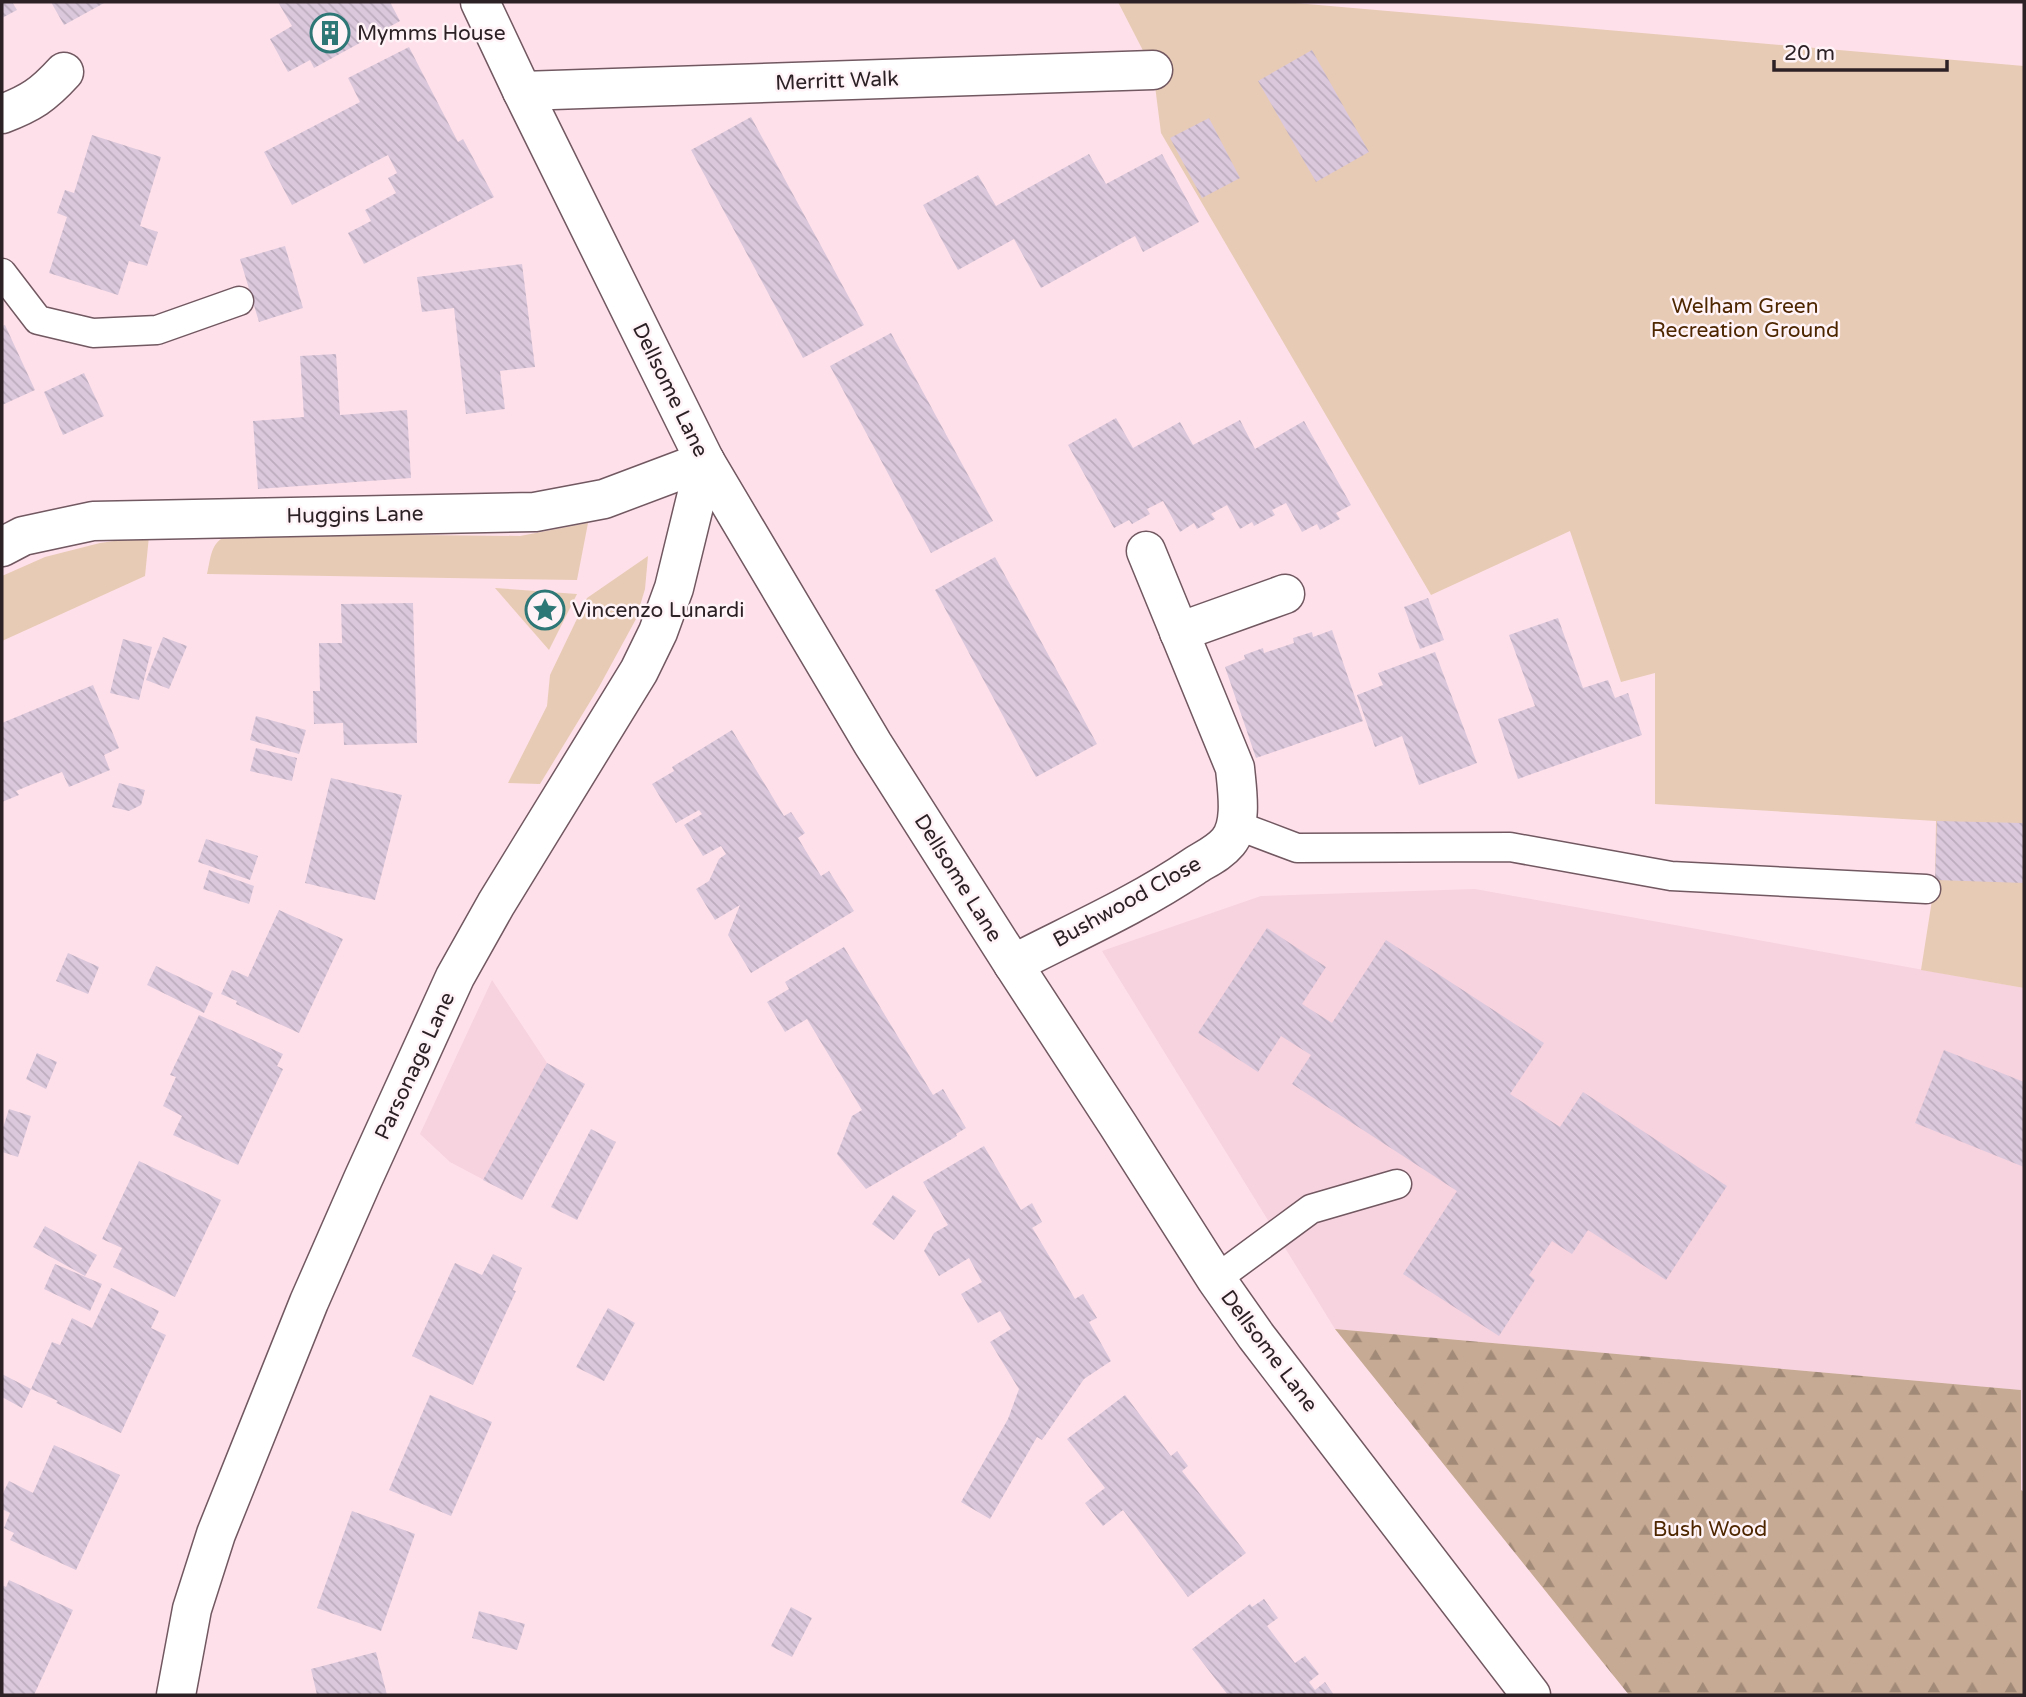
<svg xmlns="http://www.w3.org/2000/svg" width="2026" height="1697" viewBox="0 0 2026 1697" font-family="'Varela Round',sans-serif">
	<defs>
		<pattern id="forest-firs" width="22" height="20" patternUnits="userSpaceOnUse" patternTransform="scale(1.75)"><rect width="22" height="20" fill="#c7aa93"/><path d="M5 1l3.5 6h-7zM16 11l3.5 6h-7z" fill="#a28a78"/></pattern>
		<pattern id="building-back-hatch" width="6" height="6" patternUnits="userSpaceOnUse" patternTransform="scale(1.75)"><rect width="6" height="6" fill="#dbc8dc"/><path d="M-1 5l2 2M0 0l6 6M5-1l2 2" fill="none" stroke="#bcacbd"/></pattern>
	</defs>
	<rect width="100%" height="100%" fill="#fee0ea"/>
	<g fill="#f7d2df">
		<path d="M1475,889L2024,988V1492L2021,1491V1390L1335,1329L1102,951L1261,896Z"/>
		<path d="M492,980L547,1063L585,1084L522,1200L450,1162L420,1134Z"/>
	</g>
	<g fill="#e8cbb4">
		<path d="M1118,2H1284L2024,66V988L1921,970L1935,881L1936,821L1655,804V673L1621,682L1570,531L1431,595L1161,133L1153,70Z"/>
		<path d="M588,523L577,580L207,574C212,553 210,541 233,533L520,536Z"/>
		<path d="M149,536L145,576L2,641V576L45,557L100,543Z"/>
		<path d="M648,556L645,589L636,619L599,687L540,784L508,783L547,706L550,675L587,598Z"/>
		<path d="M495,588L577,594L549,650Z"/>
	</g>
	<path fill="url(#forest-firs)" d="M1335,1329L2021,1390V1490L2024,1492V1695H1629Z"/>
	<g fill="url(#building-back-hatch)">
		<path d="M2,2H12L17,10L2,18Z"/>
		<path d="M51,2H106L64,25Z"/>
		<path d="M278,2H390L400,21L314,68L310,60L288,72L270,39L292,26Z"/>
		<path d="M409,47L458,142L463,139L494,197L364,264L348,233L371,221L365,210L396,193L388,178L397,173L388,155L292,205L264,152L360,102L348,78Z"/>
		<path d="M1312,50L1369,152L1316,182L1258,81Z"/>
		<path d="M751,117L864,325L803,358L691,150Z"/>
		<path d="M1209,118L1240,178L1202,198L1170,138Z"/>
		<path d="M92,135L161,157L140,226L158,232L147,266L129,261L118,295L49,273L67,217L57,213L65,190L74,193Z"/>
		<path d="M1089,154L1106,184L1162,154L1199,222L1143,252L1135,236L1041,288L1014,239L958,270L923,205L978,175L996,206Z"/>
		<path d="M285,246L303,308L259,322L240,259Z"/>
		<path d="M522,264L535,367L500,371L505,409L466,414L454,308L422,312L417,277Z"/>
		<path d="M5,325L35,390L2,405V326Z"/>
		<path d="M891,333L993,521L931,553L830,366Z"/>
		<path d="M336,354L340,415L407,410L411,478L258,489L253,421L304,417L300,356Z"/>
		<path d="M84,373L104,416L63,435L44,392Z"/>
		<path d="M1116,418L1133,448L1180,422L1193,445L1240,420L1255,449L1304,421L1351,505L1336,513L1340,519L1320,530L1317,524L1302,532L1286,503L1272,510L1275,515L1254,526L1252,522L1240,529L1227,505L1211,514L1215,519L1197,529L1194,523L1180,532L1163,501L1147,509L1150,514L1132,524L1129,520L1114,528L1068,445Z"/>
		<path d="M995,557L1097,744L1036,777L935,590Z"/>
		<path d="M1428,598L1444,640L1420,649L1404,607Z"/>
		<path d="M413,603L417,743L344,745L343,723L314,724L313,691H320L319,643H342L341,604Z"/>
		<path d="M1558,618L1583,688L1608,680L1615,698L1628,693L1642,735L1518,779L1498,719L1535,706L1509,635Z"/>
		<path d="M1332,630L1363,721L1256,758L1225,667L1245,659L1244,655L1263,648L1264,653L1294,643L1293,638L1312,632L1313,637Z"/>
		<path d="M163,637L187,646L169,689L146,680Z"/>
		<path d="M123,639L152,647L139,700L110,693Z"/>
		<path d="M1435,652L1477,763L1419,785L1402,736L1375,747L1357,695L1383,685L1378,673Z"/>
		<path d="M93,685L119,748L104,755L110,770L69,787L62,772L16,791L19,795L2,802V723Z"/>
		<path d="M256,716L306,730L299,754L250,740Z"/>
		<path d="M732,730L784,816L791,812L805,833L798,838L821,876L829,871L854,911L751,973L728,935L740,905L715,920L696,889L709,881L719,859L726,854L721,846L703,856L684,825L702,814L699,810L676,823L652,784L674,771L672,767Z"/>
		<path d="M256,748L297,758L292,781L250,771Z"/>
		<path d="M331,778L402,795L375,900L305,883Z"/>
		<path d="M119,783L145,790L141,805L129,811L112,807Z"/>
		<path d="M1937,821L2024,823V883L1935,880Z"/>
		<path d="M206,839L258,856L250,880L198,862Z"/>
		<path d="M209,870L254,886L249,904L203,889Z"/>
		<path d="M279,910L343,939L299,1033L236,1004L237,1001L221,994L232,970L248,977Z"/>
		<path d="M1267,928L1326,967L1302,1004L1332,1023L1386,940L1544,1043L1510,1094L1560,1127L1583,1092L1727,1186L1666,1280L1588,1230L1572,1254L1552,1241L1529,1275L1535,1280L1499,1336L1403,1274L1457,1191L1292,1084L1311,1055L1281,1036L1258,1072L1198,1033Z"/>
		<path d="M844,947L933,1095L943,1089L966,1128L956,1134L957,1136L866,1189L837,1154L852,1116L862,1110L807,1019L785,1032L767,1002L789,989L785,982Z"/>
		<path d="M68,953L99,967L88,994L56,981Z"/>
		<path d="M156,966L213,993L204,1013L147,985Z"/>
		<path d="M199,1015L283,1054L277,1066L283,1069L238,1165L173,1135L182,1116L163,1106L176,1077L170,1075Z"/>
		<path d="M1944,1050L2024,1082V1167L1915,1123Z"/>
		<path d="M37,1053L57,1062L46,1089L26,1079Z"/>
		<path d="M547,1063L585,1084L522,1200L483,1180Z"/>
		<path d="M9,1109L31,1116L18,1157L2,1152V1131Z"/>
		<path d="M591,1129L616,1142L577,1220L551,1207Z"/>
		<path d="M984,1146L1021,1210L1032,1203L1042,1222L1032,1228L1033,1229L1075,1299L1083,1294L1097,1318L1089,1322L1111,1361L1084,1379L1042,1440L1037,1437L990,1519L961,1502L1008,1419L1019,1389L990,1342L1011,1329L1000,1311L978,1323L961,1294L982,1282L969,1258L939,1276L924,1251L934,1233L948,1225L923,1182Z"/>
		<path d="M139,1161L221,1200L175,1297L113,1267L122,1248L102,1239Z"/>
		<path d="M893,1195L916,1211L894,1240L872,1224Z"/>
		<path d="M45,1226L97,1255L85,1276L33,1247Z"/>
		<path d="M493,1254L522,1268L513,1290L516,1291L473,1385L412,1356L455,1263L482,1275Z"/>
		<path d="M55,1264L102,1284L90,1311L44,1289Z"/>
		<path d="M111,1288L159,1311L151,1328L166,1335L121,1433L56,1403L58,1401L31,1389L52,1342L60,1345L72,1318L92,1328Z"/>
		<path d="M608,1308L635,1323L604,1381L576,1367Z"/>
		<path d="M2,1374L31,1389L22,1408L2,1397Z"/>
		<path d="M430,1395L492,1422L451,1516L389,1490Z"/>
		<path d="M1125,1395L1171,1456L1177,1451L1188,1466L1182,1471L1246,1553L1188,1597L1123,1510L1103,1526L1085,1503L1105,1488L1067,1439Z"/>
		<path d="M54,1445L120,1475L76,1570L10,1540L14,1533L4,1528L10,1513L2,1509V1495L9,1481L33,1493Z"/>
		<path d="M352,1511L415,1534L381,1631L317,1608Z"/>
		<path d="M9,1580L73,1610L34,1695H2V1585L6,1587Z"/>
		<path d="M1264,1599L1278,1618L1267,1626L1295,1663L1305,1656L1319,1674L1309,1682L1315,1690L1325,1682L1334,1695H1228L1192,1649L1250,1604L1252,1607Z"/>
		<path d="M791,1607L812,1618L792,1657L771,1646Z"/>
		<path d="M479,1611L525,1624L517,1650L472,1638Z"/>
		<path d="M376,1652L387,1695H317L311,1669Z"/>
	</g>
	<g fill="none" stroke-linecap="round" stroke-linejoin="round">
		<defs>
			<g id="service">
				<path d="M2,273L38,320L93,333L157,330L239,301"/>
				<path d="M1236,825L1297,848L1510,847L1671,876L1926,889"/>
				<path d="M1216,1279L1311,1209L1397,1184"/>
			</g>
			<g id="minor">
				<path d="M480,2L522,91L705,461L873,744L1013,964L1118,1125L1216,1279L1256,1336L1531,1695"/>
				<path d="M522,91L1153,70"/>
				<path d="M2,114C31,103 43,95 64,72"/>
				<path d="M2,547L23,536L93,521L535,512L604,499L705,461"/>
				<path d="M1179,632L1285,594"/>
				<path d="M1013,964C1073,933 1137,905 1193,867C1205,859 1219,853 1228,842C1243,824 1237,790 1235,768L1146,551"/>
				<path d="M176,1695L192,1609L216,1534L309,1302L363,1179L455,977L496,904L639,671L658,632L674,588L705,461"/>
			</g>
		</defs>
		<use href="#service" stroke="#715861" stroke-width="31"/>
		<use href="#minor" stroke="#715861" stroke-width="41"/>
		<use href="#service" stroke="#fff" stroke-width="28"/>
		<use href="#minor" stroke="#fff" stroke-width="38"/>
	</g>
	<defs>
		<symbol id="building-ring" viewBox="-11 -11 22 22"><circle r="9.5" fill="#fff3f7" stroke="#2d7776" stroke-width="1.5"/><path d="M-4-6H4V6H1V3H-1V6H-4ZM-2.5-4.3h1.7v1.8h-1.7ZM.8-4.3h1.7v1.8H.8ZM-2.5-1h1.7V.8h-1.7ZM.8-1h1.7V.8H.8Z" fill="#2d7776"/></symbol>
		<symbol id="sight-ring" viewBox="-11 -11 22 22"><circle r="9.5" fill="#fff3f7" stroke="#2d7776" stroke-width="1.5"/><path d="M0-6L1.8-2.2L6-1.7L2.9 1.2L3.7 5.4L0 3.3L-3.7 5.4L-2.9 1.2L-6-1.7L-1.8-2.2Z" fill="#2d7776"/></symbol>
	</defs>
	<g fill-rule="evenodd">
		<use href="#building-ring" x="308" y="11" width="44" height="44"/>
		<use href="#sight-ring" x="523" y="588" width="44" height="44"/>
	</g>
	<g text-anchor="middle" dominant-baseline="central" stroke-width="5" stroke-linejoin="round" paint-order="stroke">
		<g font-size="21" fill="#2c2125" stroke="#fff3f7" text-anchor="start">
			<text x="357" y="33">Mymms House</text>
			<text x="572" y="610">Vincenzo Lunardi</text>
		</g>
		<g font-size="21" fill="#2c2125" stroke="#fff3f7">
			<text transform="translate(837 81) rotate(-2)">Merritt Walk</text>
			<text transform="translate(670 390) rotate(64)">Dellsome Lane</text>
			<text transform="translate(355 515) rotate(-1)">Huggins Lane</text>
			<text transform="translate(958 878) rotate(58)">Dellsome Lane</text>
			<text transform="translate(1127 902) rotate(-29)">Bushwood Close</text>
			<text transform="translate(415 1066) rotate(-65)">Parsonage Lane</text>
			<text transform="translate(1269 1351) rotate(53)">Dellsome Lane</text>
		</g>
		<g font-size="21" fill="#4d2600" stroke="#fff3f7">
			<text x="1745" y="306">Welham Green<tspan x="1745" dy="24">Recreation Ground</tspan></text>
			<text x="1710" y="1529">Bush Wood</text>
		</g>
	</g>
	<rect width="2026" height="1697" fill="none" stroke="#2c2125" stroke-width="7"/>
	<path d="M1774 60v10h173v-10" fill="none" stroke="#2c2125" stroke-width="3.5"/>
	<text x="1784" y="60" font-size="21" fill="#2c2125" stroke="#fff3f7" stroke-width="5" paint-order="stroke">20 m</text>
</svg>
